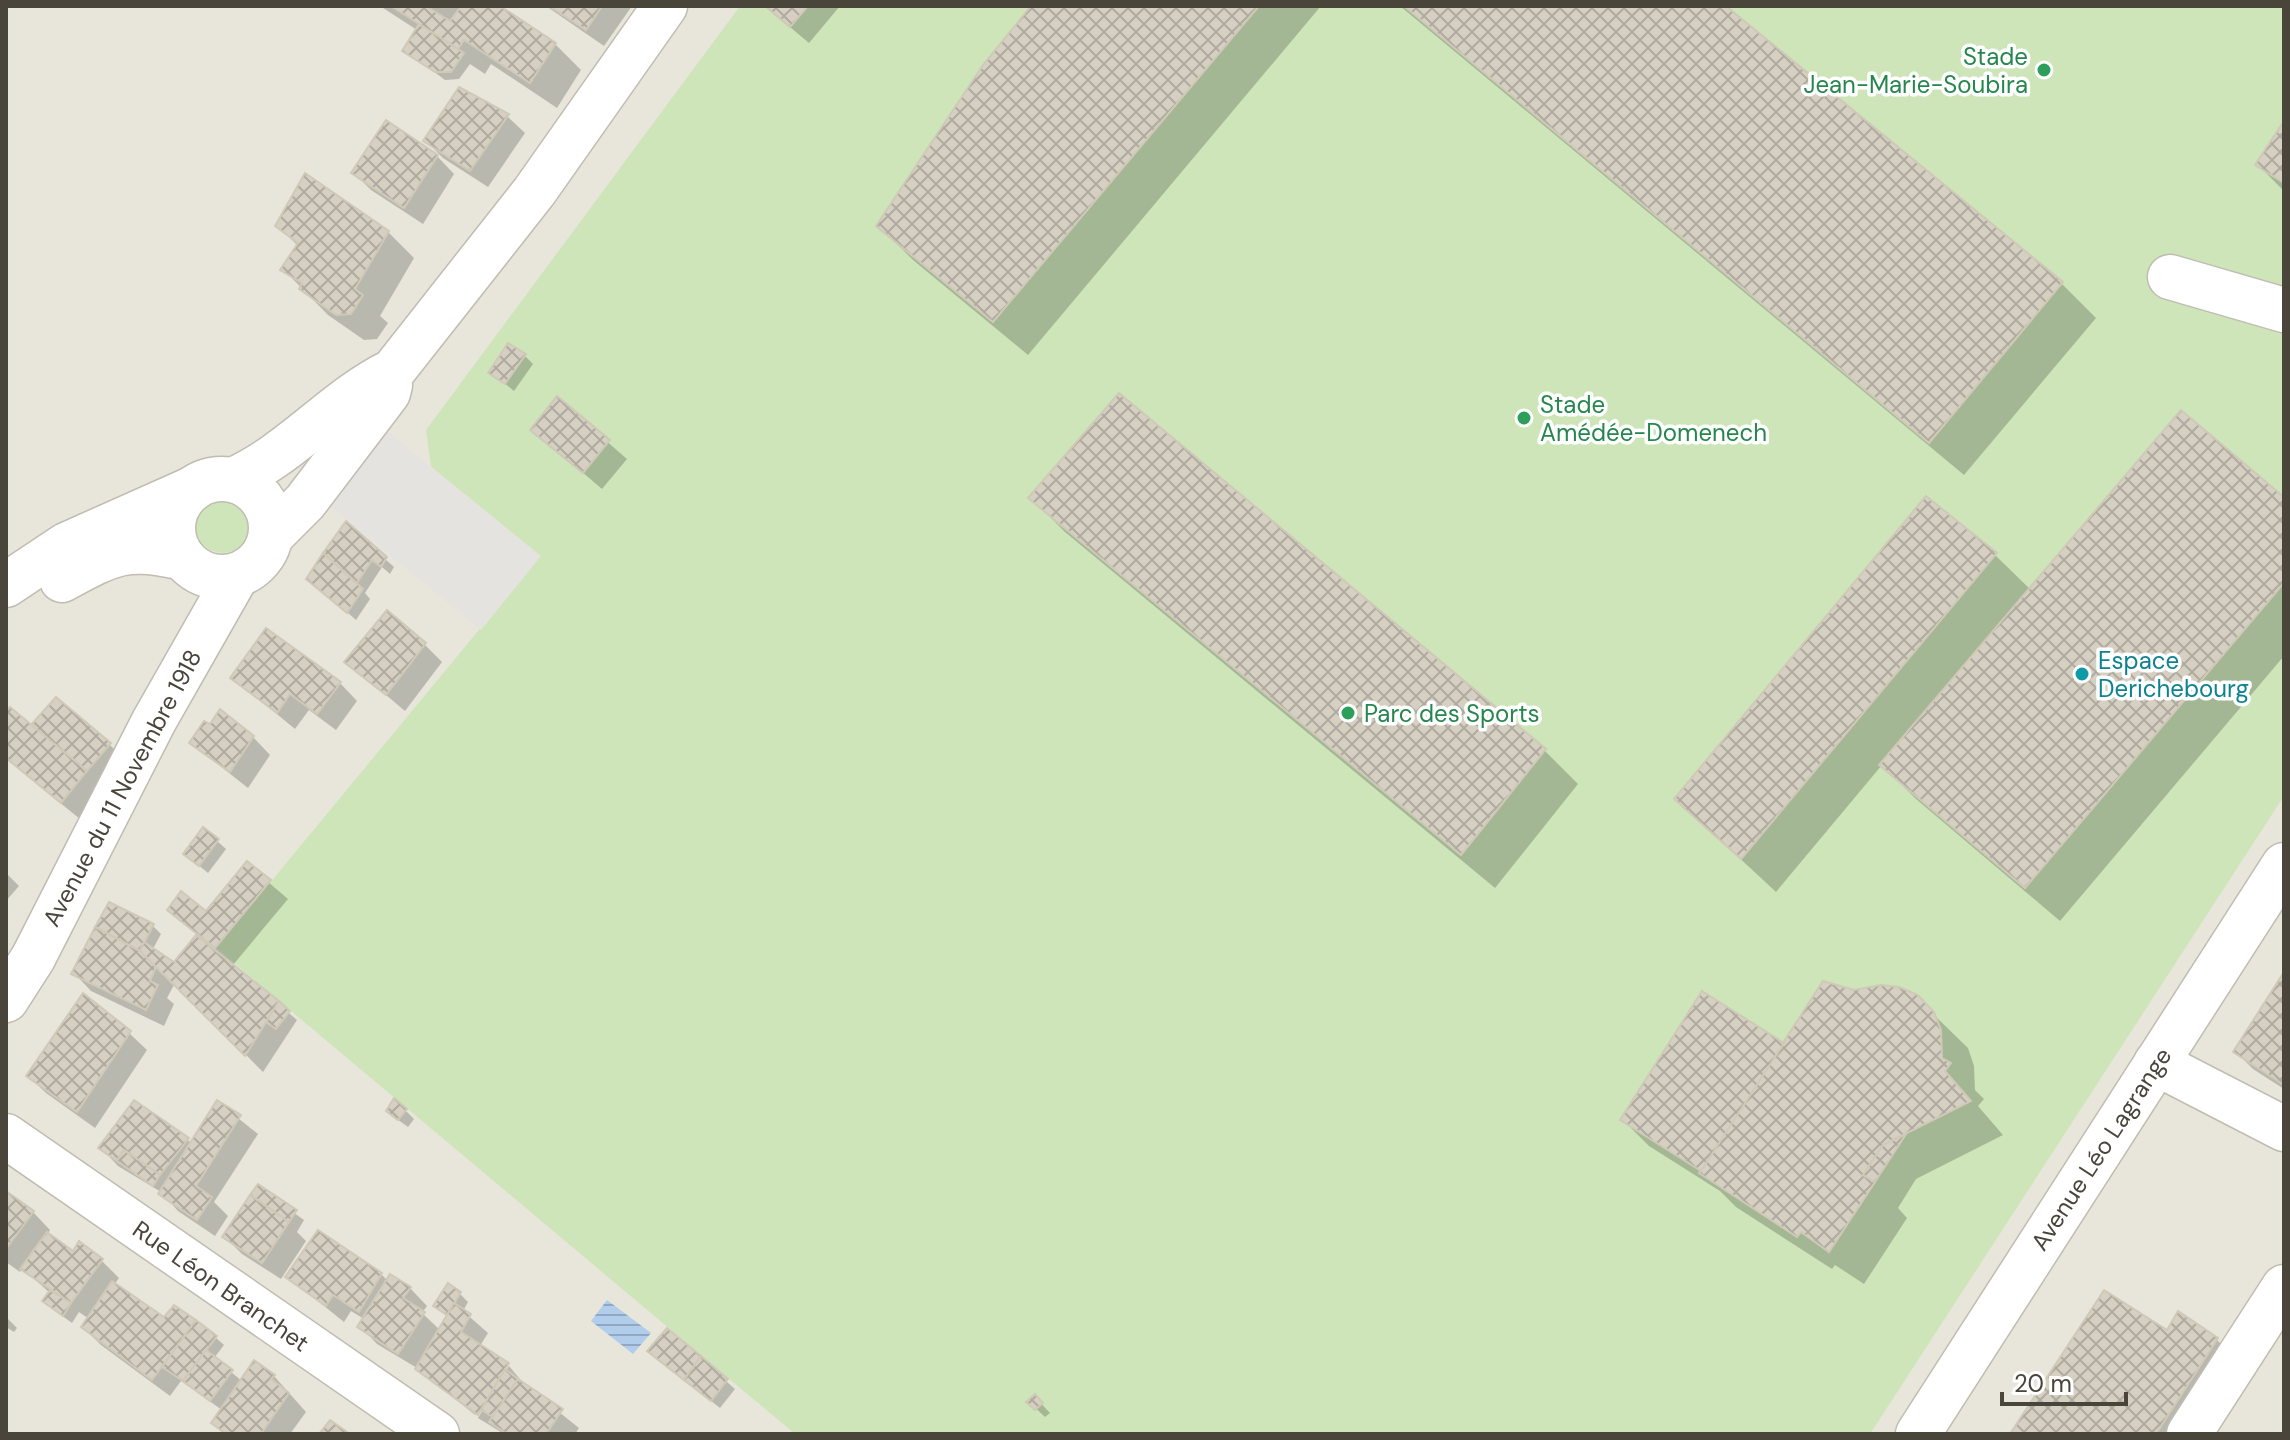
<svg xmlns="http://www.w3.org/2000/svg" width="2290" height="1440" viewBox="0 0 2290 1440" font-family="'DM Sans',sans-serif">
	<defs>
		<pattern id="water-rules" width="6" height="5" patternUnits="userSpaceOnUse" patternTransform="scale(2)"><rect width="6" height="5" fill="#b0cdeb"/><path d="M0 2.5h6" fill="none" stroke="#91a8c0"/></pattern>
		<pattern id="building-cross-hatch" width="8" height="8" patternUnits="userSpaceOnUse" patternTransform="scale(2)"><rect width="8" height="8" fill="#d6d0c3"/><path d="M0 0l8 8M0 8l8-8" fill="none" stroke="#b0aba0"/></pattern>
	</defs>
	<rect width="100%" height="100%" fill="#f5f3ed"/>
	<rect fill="#e8e6db" x="6" y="6" width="2278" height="1428"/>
	<g fill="#cee5ba">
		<path d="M740,6H2284V796L1870,1434H795L216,948L540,556L431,467L426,430Z"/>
		<circle cx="223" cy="525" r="28"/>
	</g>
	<path fill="#e4e3e0" d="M381,426L541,556L481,630L321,499Z"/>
	<path fill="url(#water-rules)" d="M607,1300L651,1333L633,1354L591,1321Z"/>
	<g fill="#0003">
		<path d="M380,6H496L555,44L581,70L557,108L491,64L485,74L470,64L459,79L445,80L405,50L417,30Z"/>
		<path d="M546,6H632L604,46Z"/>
		<path d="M765,6H840L809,43Z"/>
		<path d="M1034,6H1321L1028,355L913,260L879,226Z"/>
		<path d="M1400,6H1723L2062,284L2096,318L1964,475Z"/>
		<path d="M507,116L525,133L488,187L443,158L426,141Z"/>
		<path d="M2284,125V191L2258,165Z"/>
		<path d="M437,156L454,174L423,224L371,190L354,173Z"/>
		<path d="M277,225L388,232L414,258L380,316L388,323L377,339L364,340L328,315L283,269L298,246Z"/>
		<path d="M525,356L533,364L514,391L491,372Z"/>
		<path d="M558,399L627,459L602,489L533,430Z"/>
		<path d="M1031,498L1544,750L1578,784L1495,888L1065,532Z"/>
		<path d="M2284,500V656L2060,921L1916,799L1882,765L1776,892L1676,799L1995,555L2031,590Z"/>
		<path d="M346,524L394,567L390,574L382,567L365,593L370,599L356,620L308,578Z"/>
		<path d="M425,645L442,662L405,711L347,662Z"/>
		<path d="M233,678L340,683L357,701L336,730L309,710L295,729Z"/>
		<path d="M6,706L31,728L109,744L127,762L80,819L6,759Z"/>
		<path d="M210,726L253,737L270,755L248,788L191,743Z"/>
		<path d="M217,841L226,849L208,873L185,854Z"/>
		<path d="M247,864L288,899L233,965L297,1020L263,1072L175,983L167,998L174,1004L164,1026L91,991L74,973L152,925L161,934L148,958L157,951L174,965L198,936L169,909L206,914Z"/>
		<path d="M6,873L19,886L6,901Z"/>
		<path d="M2284,976V1089L2253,1069L2236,1052Z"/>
		<path d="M1933,1014L1968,1048L1974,1066L1975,1090L1984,1099L1978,1106L2003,1135L1916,1179L1898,1208L1907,1218L1864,1284L1835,1265L1832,1269L1736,1207L1720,1191L1649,1146L1623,1120L1784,1046Z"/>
		<path d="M129,1033L147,1050L95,1128L46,1093L28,1076Z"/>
		<path d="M218,1102L258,1134L214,1202L228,1216L215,1236L178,1211L161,1192L118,1166L101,1148L187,1139L192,1144Z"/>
		<path d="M406,1111L414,1119L408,1127L397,1119Z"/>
		<path d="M258,1187L304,1220L297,1232L306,1241L281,1279L242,1254L225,1237Z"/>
		<path d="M6,1193L33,1212L50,1230L47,1235L73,1253L102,1261L119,1278L114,1285L165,1320L174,1307L215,1337L224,1345L214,1358L242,1381L255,1363L274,1376L306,1412L290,1434H224L214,1423L222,1410L181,1381L170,1396L101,1345L83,1327L89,1319L79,1312L72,1323L53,1309L44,1301L50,1293L22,1268L20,1272L6,1262Z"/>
		<path d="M381,1274L388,1281L410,1288L427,1306L422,1313L440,1330L448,1317L435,1306L460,1294L468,1302L463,1311L488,1333L480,1346L506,1363L475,1415L417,1368L377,1344L360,1326L364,1319L351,1311L344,1322L288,1277Z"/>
		<path d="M6,1317L17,1328L14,1332L6,1327Z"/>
		<path d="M668,1330L735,1389L720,1408L658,1359Z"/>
		<path d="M2168,1333L2217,1340L2225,1348L2170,1434H2012Z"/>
		<path d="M509,1366L524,1384L579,1428L575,1434H504L478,1418Z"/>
		<path d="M1035,1397L1050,1413L1045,1417L1029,1402Z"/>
	</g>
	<g fill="url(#building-cross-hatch)" stroke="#d0c9b7" stroke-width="2">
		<path d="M391,6H426L450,21L461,6H500L556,43L530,83L464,40L458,49Z"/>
		<path d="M549,6H602L586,30Z"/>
		<path d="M765,6H808L790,27Z"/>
		<path d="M1031,6H1259L993,322L876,226L983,65Z"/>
		<path d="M1404,6H1726L2063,282L1929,443Z"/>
		<path d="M419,24L464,53L451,72H435L402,51Z"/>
		<path d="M459,87L509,114L470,171L423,141Z"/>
		<path d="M386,120L438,155L404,208L351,173Z"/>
		<path d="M2284,121V183L2255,165Z"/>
		<path d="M305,173L389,231L355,289L363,295L351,314L336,315L299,289L302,283L280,270L298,243L275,226Z"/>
		<path d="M508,343L526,354L505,384L488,373Z"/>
		<path d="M1119,393L1546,749L1461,855L1028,498Z"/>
		<path d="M557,396L610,440L583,473L530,430Z"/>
		<path d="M2181,410L2284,497V583L2025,888L1879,765Z"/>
		<path d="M1926,496L1997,553L1741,859L1674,799Z"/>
		<path d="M346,521L387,557L381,567L372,560L357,583L323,553Z"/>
		<path d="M323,553L363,589L347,613L306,579Z"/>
		<path d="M387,610L426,643L386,695L344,662Z"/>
		<path d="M266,628L341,682L317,714L290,694L277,713L230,678Z"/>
		<path d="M56,697L111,743L87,771L31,725Z"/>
		<path d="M10,707L87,771L61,803L6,758V712Z"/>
		<path d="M220,709L254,736L230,772L189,743L204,721L210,724Z"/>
		<path d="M203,827L219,839L199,866L183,854Z"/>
		<path d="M247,861L271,880L215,948L167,910L181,891L206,911Z"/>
		<path d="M109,902L154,924L140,951L95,927Z"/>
		<path d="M95,927L140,951L156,967L150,981L158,985L146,1010L71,974Z"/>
		<path d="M196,935L279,1001L245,1056L140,951L144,942L174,962Z"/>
		<path d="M2284,972V1085L2233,1052Z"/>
		<path d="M1823,981L1854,990L1881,985L1899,987L1918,995L1934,1012L1941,1030L1942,1058L1951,1063L1945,1071L1971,1101L1883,1145L1863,1175L1875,1182L1829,1252L1801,1232L1797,1237L1699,1173Z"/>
		<path d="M1702,991L1784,1043L1701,1171L1620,1120Z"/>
		<path d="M83,993L131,1031L77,1112L26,1076Z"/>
		<path d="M279,1001L290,1011L276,1029L266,1022Z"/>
		<path d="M394,1098L407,1109L398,1120L386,1111Z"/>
		<path d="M134,1100L189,1138L160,1175L124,1150L117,1161L98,1148Z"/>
		<path d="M217,1100L241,1115L196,1186L212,1197L197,1220L158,1194Z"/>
		<path d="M1906,1134L1875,1182L1863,1175L1883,1145Z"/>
		<path d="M124,1150L160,1175L153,1186L117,1161Z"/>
		<path d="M258,1184L297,1210L289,1222L250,1195Z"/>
		<path d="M6,1191L34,1211L6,1249Z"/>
		<path d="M250,1195L289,1222L262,1263L222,1237Z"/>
		<path d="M318,1230L382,1273L359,1312L333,1295L326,1306L285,1277Z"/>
		<path d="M47,1232L73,1251L79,1241L103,1259L71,1303L20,1269Z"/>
		<path d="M390,1274L411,1287L403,1298L425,1312L398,1354L357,1327Z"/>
		<path d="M112,1281L164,1317L174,1305L196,1320L152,1380L81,1327Z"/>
		<path d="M448,1283L461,1292L447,1315L433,1306Z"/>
		<path d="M50,1290L71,1303L63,1316L42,1301Z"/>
		<path d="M2104,1290L2167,1330L2178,1311L2218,1338L2156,1434H2010Z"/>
		<path d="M454,1303L471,1314L461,1332L509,1363L478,1415L415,1369Z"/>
		<path d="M196,1320L217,1336L183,1381L162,1367Z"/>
		<path d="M667,1328L701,1356L684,1380L647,1351Z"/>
		<path d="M206,1350L233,1370L210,1401L183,1381Z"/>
		<path d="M701,1356L728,1379L711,1401L684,1380Z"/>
		<path d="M254,1360L275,1375L271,1379L289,1393L261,1434H226L211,1423Z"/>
		<path d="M505,1369L518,1379L493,1417L481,1410Z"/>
		<path d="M518,1379L563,1409L546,1434H507L489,1422Z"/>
		<path d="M1035,1394L1043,1403L1035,1410L1026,1402Z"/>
		<path d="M330,1420L350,1434H319Z"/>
	</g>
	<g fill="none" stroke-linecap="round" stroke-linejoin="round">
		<defs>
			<g id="minor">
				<path d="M2170,277L2284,310"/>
				<circle cx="222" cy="528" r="49"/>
				<path d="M233,480C293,453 335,399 393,371L534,192L665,6"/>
				<path d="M271,536L305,502L388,393L390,385"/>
				<path d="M62,580C112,553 127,544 183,558"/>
				<path d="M6,585L66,545L194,488"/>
				<path d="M6,1000L33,958L154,721L237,575"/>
				<path d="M2156,1063L2284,1129"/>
				<path d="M6,1136L437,1434"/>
				<path d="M1918,1434L2284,865"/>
				<path d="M2189,1434L2284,1287"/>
			</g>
		</defs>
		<use href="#minor" stroke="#c0bcb0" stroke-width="47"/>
		<use href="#minor" stroke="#fff" stroke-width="44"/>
	</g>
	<g fill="#2e9e5b" stroke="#fff" stroke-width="3">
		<circle cx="2044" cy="70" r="8"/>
		<circle cx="1524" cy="418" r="8"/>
		<circle cx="1348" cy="713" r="8"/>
	</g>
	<circle fill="#0f9aa8" stroke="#fff" stroke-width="3" cx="2082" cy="674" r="8"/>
	<g text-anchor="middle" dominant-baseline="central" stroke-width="7" stroke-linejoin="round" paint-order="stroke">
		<g font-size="24" fill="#27864d" stroke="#fff" text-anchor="start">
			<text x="2028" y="56" text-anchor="end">Stade<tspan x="2028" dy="28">Jean-Marie-Soubira</tspan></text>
			<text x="1540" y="404">Stade<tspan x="1540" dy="28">Amédée-Domenech</tspan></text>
			<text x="1364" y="713">Parc des Sports</text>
		</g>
		<g font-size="24" fill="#0d838f" stroke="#fff" text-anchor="start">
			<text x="2098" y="660">Espace<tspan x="2098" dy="28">Derichebourg</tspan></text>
		</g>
		<g font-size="24" fill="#49453b" stroke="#fff">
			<text transform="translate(122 788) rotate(-62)">Avenue du 11 Novembre 1918</text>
			<text transform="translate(2101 1149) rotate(-57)">Avenue Léo Lagrange</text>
			<text transform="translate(221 1286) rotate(35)">Rue Léon Branchet</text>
		</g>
	</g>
	<rect width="2290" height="1440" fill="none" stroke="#49453b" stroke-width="16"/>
	<path d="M2002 1392v12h124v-12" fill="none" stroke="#49453b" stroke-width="4"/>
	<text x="2014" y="1392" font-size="24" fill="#49453b" stroke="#ffffff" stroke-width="6" paint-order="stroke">20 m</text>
</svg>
